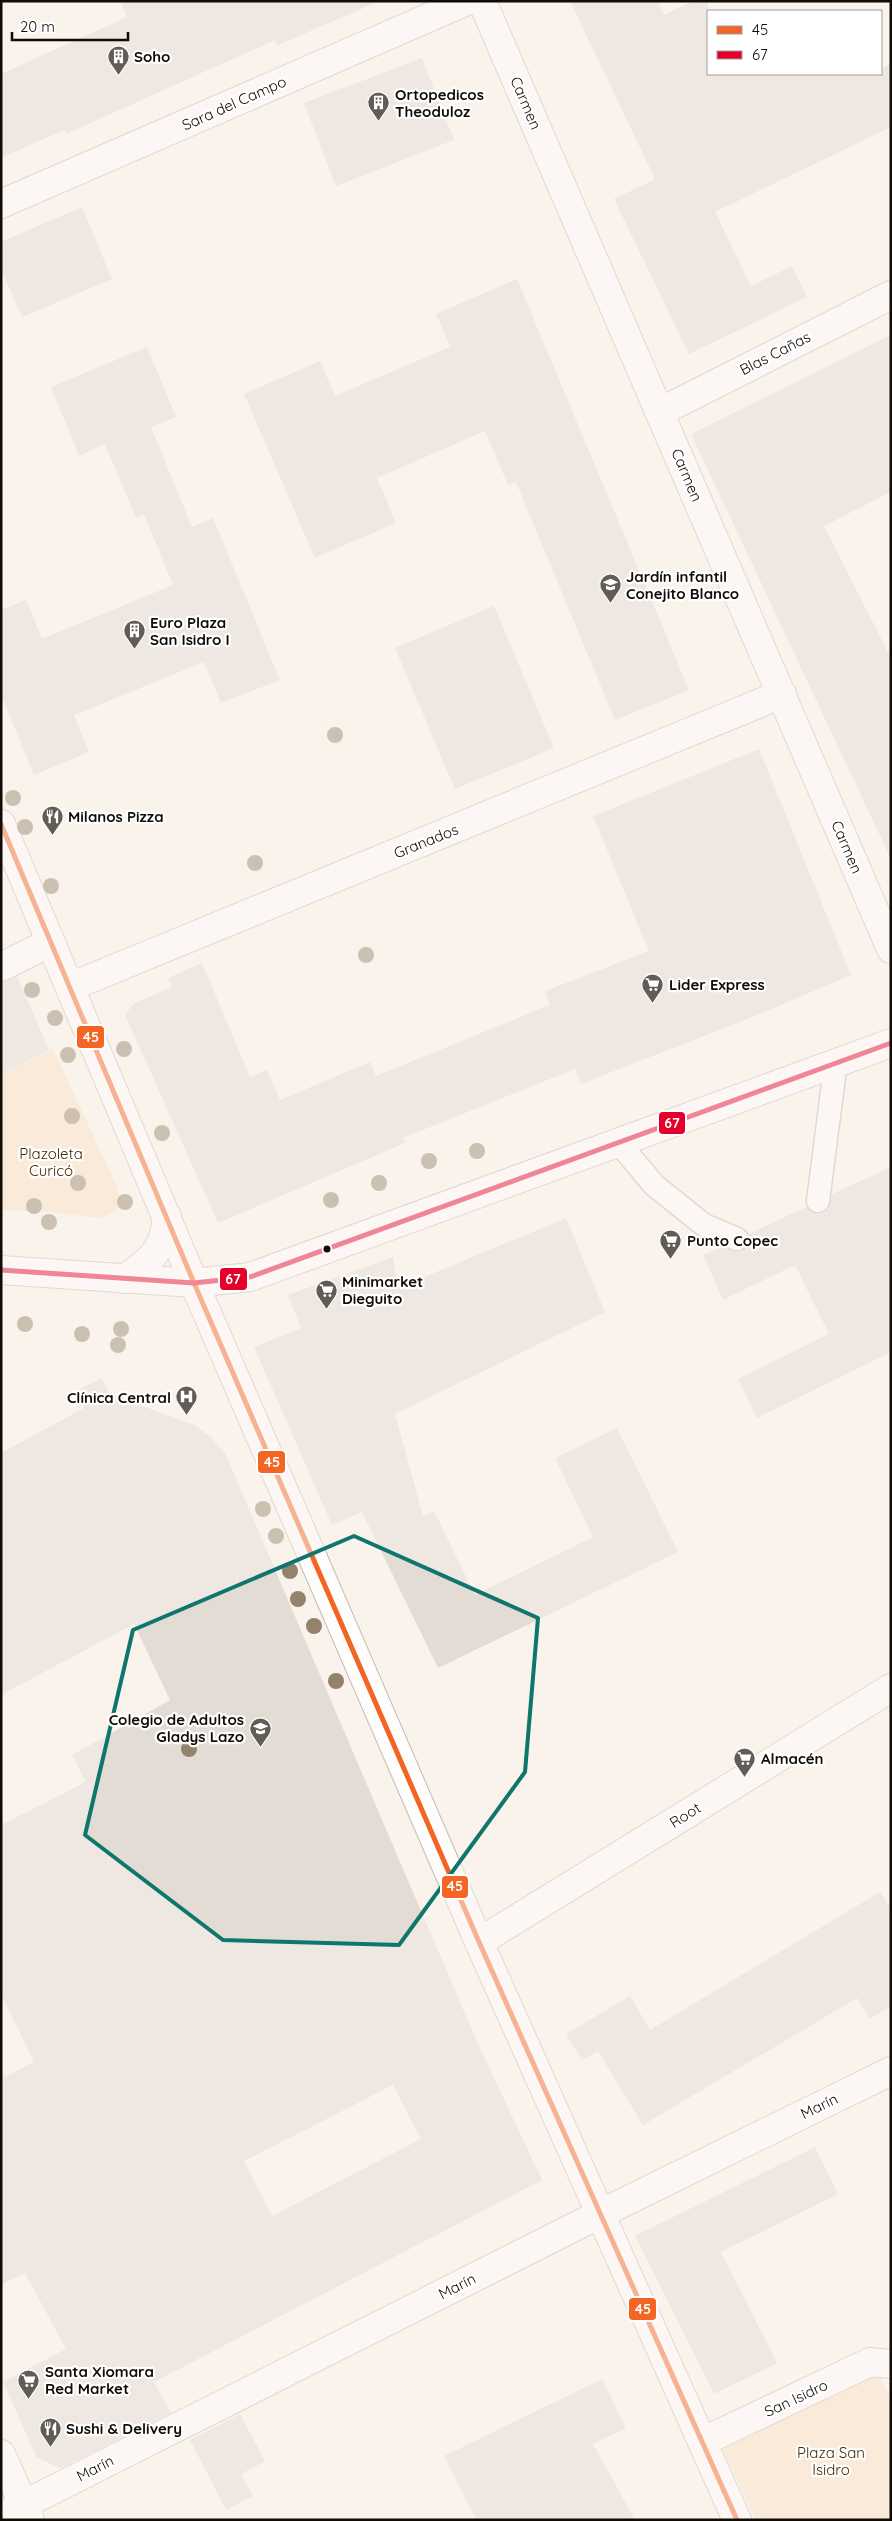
<svg xmlns="http://www.w3.org/2000/svg" width="892" height="2521" viewBox="0 0 892 2521" font-family="Quicksand,sans-serif">
	<rect width="100%" height="100%" fill="#f9f3ec"/>
	<g fill="#fae1c3">
		<path d="M53,1049L118,1189L119,1204L116,1210L101,1218L49,1212L1,1210V1074Z"/>
		<path d="M878,2372L891,2399V2520H756L721,2447Z"/>
	</g>
	<g fill="#e2dcd5" fill-rule="evenodd">
		<path d="M120,1H380L278,45L275,40L66,134L64,130L1,158V74L127,17Z"/>
		<path d="M570,1H658L664,15L693,1H708V74H881V69L891,64V127L715,212L751,286L792,266L807,297L689,354L614,199L655,179Z"/>
		<path d="M422,58L454,140L336,186L304,103Z"/>
		<path d="M82,207L112,279L22,317L1,269V242Z"/>
		<path d="M517,279L689,690L615,720L516,482L508,485L485,431L377,478L396,523L315,558L244,394L320,361L335,396L450,347L436,314Z"/>
		<path d="M891,335V492L824,526L891,658V859L691,434Z"/>
		<path d="M147,347L176,417L151,427L192,527L213,518L280,680L221,703L204,662L74,715L89,752L34,775L1,695V610L26,600L42,639L173,585L144,514L136,518L105,444L79,456L51,387Z"/>
		<path d="M494,606L554,748L455,789L395,648Z"/>
		<path d="M759,749L851,975L760,1014L581,1084L575,1069L403,1138L405,1143L218,1223L125,1015L133,1004L172,987L168,978L202,963L250,1077L267,1070L280,1100L370,1062L376,1076L550,1005L545,991L649,951L593,816Z"/>
		<path d="M17,976L49,1050L1,1074V982Z"/>
		<path d="M891,1167V1352L757,1418L738,1379L829,1334L795,1265L723,1300L703,1255L722,1247L738,1252L744,1250L749,1244V1234L806,1207L816,1214L823,1213L829,1209L832,1194Z"/>
		<path d="M566,1218L605,1312L395,1414L423,1516L434,1511L475,1595L593,1537L555,1458L617,1428L678,1552L438,1668L362,1512L332,1525L254,1347L301,1328L288,1295L393,1257L398,1288Z"/>
		<path d="M101,1378L110,1394L194,1425L211,1437L226,1455L477,2042L542,2180L154,2382L171,2413L61,2468L37,2458L3,2382L66,2349L25,2273L1,2285V2079L34,2062L1,1994V1825L86,1782L72,1755L170,1700L134,1624L1,1695V1453L84,1408L75,1392ZM393,2085L421,2139L272,2216L244,2161Z"/>
		<path d="M880,1892L891,1909V2006L870,2019L857,1998L643,2125L598,2051L582,2060L566,2034L630,1996L650,2030Z"/>
		<path d="M815,2147L838,2194L721,2252L777,2363L714,2394L635,2236Z"/>
		<path d="M602,2379L626,2428L593,2444L635,2520H476L444,2456Z"/>
		<path d="M240,2414L265,2461L241,2474L253,2496L226,2510L190,2440Z"/>
	</g>
	<g fill="none" stroke-linecap="round" stroke-linejoin="round">
		<defs>
			<g id="service">
				<path d="M619,1143L654,1185L704,1225L737,1239"/>
				<path d="M818,1201L836,1061"/>
			</g>
			<g id="minor">
				<path d="M1,204L467,1"/>
				<path d="M660,412L891,295"/>
				<path d="M1,824L194,1283L479,1942L737,2520"/>
				<path d="M1,967L51,942"/>
				<path d="M70,987L782,694"/>
				<path d="M479,1942L891,1688"/>
				<path d="M702,2442L870,2362L891,2364"/>
			</g>
			<path id="tertiary" d="M1,2516L600,2214L891,2071"/>
			<g id="secondary">
				<path d="M482,1L891,949"/>
				<path d="M1,2454L30,2520"/>
			</g>
			<g id="primary">
				<path d="M1,1270L194,1283L250,1277L891,1043"/>
				<path d="M124,1279C151,1261 164,1250 167,1217"/>
			</g>
		</defs>
		<use href="#service" stroke="#c0bbb4" stroke-width="25"/>
		<use href="#minor" stroke="#c0bbb4" stroke-width="30"/>
		<use href="#tertiary" stroke="#c0bbb4" stroke-width="30"/>
		<use href="#secondary" stroke="#c0bbb4" stroke-width="30"/>
		<use href="#primary" stroke="#c0bbb4" stroke-width="30"/>
		<use href="#service" stroke="#fefdfc" stroke-width="22"/>
		<use href="#minor" stroke="#fefdfc" stroke-width="28"/>
		<use href="#tertiary" stroke="#fefdfc" stroke-width="28"/>
		<use href="#secondary" stroke="#fefdfc" stroke-width="28"/>
		<use href="#primary" stroke="#fefdfc" stroke-width="28"/>
		<defs>
			<path id="bus-1" d="M1,824L194,1283L479,1942L737,2520"/>
			<path id="bus-2" d="M1,1270L194,1283L250,1277L891,1043"/>
		</defs>
		<use href="#bus-1" stroke="#fff" stroke-width="9"/>
		<use href="#bus-2" stroke="#fff" stroke-width="9"/>
		<use href="#bus-1" stroke="#f26522" stroke-width="5"/>
		<use href="#bus-2" stroke="#e4002b" stroke-width="5"/>
	</g>
	<g fill="#93836b">
		<circle cx="335" cy="735" r="8"/>
		<circle cx="13" cy="798" r="8"/>
		<circle cx="25" cy="827" r="8"/>
		<circle cx="255" cy="863" r="8"/>
		<circle cx="51" cy="886" r="8"/>
		<circle cx="366" cy="955" r="8"/>
		<circle cx="32" cy="990" r="8"/>
		<circle cx="55" cy="1018" r="8"/>
		<circle cx="124" cy="1049" r="8"/>
		<circle cx="68" cy="1055" r="8"/>
		<circle cx="72" cy="1116" r="8"/>
		<circle cx="162" cy="1133" r="8"/>
		<circle cx="477" cy="1151" r="8"/>
		<circle cx="429" cy="1161" r="8"/>
		<circle cx="78" cy="1183" r="8"/>
		<circle cx="379" cy="1183" r="8"/>
		<circle cx="331" cy="1200" r="8"/>
		<circle cx="125" cy="1202" r="8"/>
		<circle cx="34" cy="1206" r="8"/>
		<circle cx="49" cy="1222" r="8"/>
		<circle cx="25" cy="1324" r="8"/>
		<circle cx="121" cy="1329" r="8"/>
		<circle cx="82" cy="1334" r="8"/>
		<circle cx="118" cy="1345" r="8"/>
		<circle cx="263" cy="1509" r="8"/>
		<circle cx="276" cy="1536" r="8"/>
		<circle cx="290" cy="1571" r="8"/>
		<circle cx="298" cy="1599" r="8"/>
		<circle cx="314" cy="1626" r="8"/>
		<circle cx="336" cy="1681" r="8"/>
		<circle cx="189" cy="1749" r="8"/>
	</g>
	<path d="M0 0H892V2521H0ZM354,1536L538,1618L525,1772L399,1945L223,1940L85,1835L133,1630Z" fill="#f9f3ec" fill-opacity=".55" fill-rule="evenodd"/>
	<path fill="none" stroke="#0f766e" stroke-width="4" stroke-linejoin="round" d="M354,1536L538,1618L525,1772L399,1945L223,1940L85,1835L133,1630Z"/>
	<defs>
		<symbol id="building-pin" viewBox="-11 -11 22 30"><path d="M0 17L-7.5 6A9.5 9.5 0 1 1 7.5 6Z" fill="#625c56" stroke="#fff"/><path d="M-4-6H4V6H1V3H-1V6H-4ZM-2.5-4.3h1.7v1.8h-1.7ZM.8-4.3h1.7v1.8H.8ZM-2.5-1h1.7V.8h-1.7ZM.8-1h1.7V.8H.8Z" fill="#fff"/></symbol>
		<symbol id="school-pin" viewBox="-11 -11 22 30"><path d="M0 17L-7.5 6A9.5 9.5 0 1 1 7.5 6Z" fill="#625c56" stroke="#fff"/><path d="M0-5L7-2L0 1L-7-2ZM-4 1L0 2.5L4 1V4Q0 6-4 4Z" fill="#fff"/></symbol>
		<symbol id="restaurant-pin" viewBox="-11 -11 22 30"><path d="M0 17L-7.5 6A9.5 9.5 0 1 1 7.5 6Z" fill="#625c56" stroke="#fff"/><path d="M-5-6h1v4h1v-4h1v4h1v-4h1v5L-1.5 .5V6h-2V.5L-5-1ZM5-6V6H3V1.5H1.5Q1.5-4 5-6Z" fill="#fff"/></symbol>
		<symbol id="supermarket-pin" viewBox="-11 -11 22 30"><path d="M0 17L-7.5 6A9.5 9.5 0 1 1 7.5 6Z" fill="#625c56" stroke="#fff"/><path d="M-6-5.5h2.5l.6 2H6L4.5 2H-2.5L-4.4-4H-6ZM-1.5 3.2a1.3 1.3 0 1 0 .1 0ZM3 3.2a1.3 1.3 0 1 0 .1 0Z" fill="#fff"/></symbol>
		<symbol id="hospital-pin" viewBox="-11 -11 22 30"><path d="M0 17L-7.5 6A9.5 9.5 0 1 1 7.5 6Z" fill="#625c56" stroke="#fff"/><path d="M-5-5h3v3.5h4V-5h3V5h-3V1.5h-4V5h-3Z" fill="#fff"/></symbol>
	</defs>
	<g fill-rule="evenodd">
		<use href="#building-pin" x="106" y="44" width="25" height="34"/>
		<use href="#building-pin" x="366" y="90" width="25" height="34"/>
		<use href="#school-pin" x="598" y="572" width="25" height="34"/>
		<use href="#building-pin" x="122" y="618" width="25" height="34"/>
		<use href="#restaurant-pin" x="40" y="804" width="25" height="34"/>
		<use href="#supermarket-pin" x="640" y="972" width="25" height="34"/>
		<use href="#supermarket-pin" x="658" y="1228" width="25" height="34"/>
		<use href="#supermarket-pin" x="314" y="1278" width="25" height="34"/>
		<use href="#hospital-pin" x="174" y="1384" width="25" height="34"/>
		<use href="#school-pin" x="248" y="1716" width="25" height="34"/>
		<use href="#supermarket-pin" x="732" y="1746" width="25" height="34"/>
		<use href="#supermarket-pin" x="16" y="2368" width="25" height="34"/>
		<use href="#restaurant-pin" x="38" y="2416" width="25" height="34"/>
	</g>
	<circle fill="#100b05" stroke="#fff" stroke-width="2" cx="327" cy="1249" r="4.5"/>
	<g text-anchor="middle" dominant-baseline="central" stroke-width="4.5" stroke-linejoin="round" paint-order="stroke">
		<g font-size="15" font-weight="bold" fill="#100b05" stroke="#fff" text-anchor="start">
			<text x="134" y="56">Soho</text>
			<text x="395" y="94">Ortopedicos<tspan x="395" dy="17">Theoduloz</tspan></text>
			<text x="626" y="576">Jardín infantil<tspan x="626" dy="17">Conejito Blanco</tspan></text>
			<text x="150" y="622">Euro Plaza<tspan x="150" dy="17">San Isidro I</tspan></text>
			<text x="68" y="816">Milanos Pizza</text>
			<text x="669" y="984">Lider Express</text>
			<text x="687" y="1240">Punto Copec</text>
			<text x="342" y="1281">Minimarket<tspan x="342" dy="17">Dieguito</tspan></text>
			<text x="171" y="1397" text-anchor="end">Clínica Central</text>
			<text x="244" y="1719" text-anchor="end">Colegio de Adultos<tspan x="244" dy="17">Gladys Lazo</tspan></text>
			<text x="761" y="1758">Almacén</text>
			<text x="45" y="2371">Santa Xiomara<tspan x="45" dy="17">Red Market</tspan></text>
			<text x="66" y="2428">Sushi &amp; Delivery</text>
		</g>
		<g font-size="15" fill="#100b05" stroke="#fff">
			<text transform="translate(234 103) rotate(-24)">Sara del Campo</text>
			<text transform="translate(526 103) rotate(67)">Carmen</text>
			<text transform="translate(775 353) rotate(-27)">Blas Cañas</text>
			<text transform="translate(687 475) rotate(67)">Carmen</text>
			<text transform="translate(426 841) rotate(-22)">Granados</text>
			<text transform="translate(847 847) rotate(67)">Carmen</text>
			<text transform="translate(685 1815) rotate(-32)">Root</text>
			<text transform="translate(819 2106) rotate(-26)">Marín</text>
			<text transform="translate(457 2286) rotate(-27)">Marín</text>
			<text transform="translate(796 2398) rotate(-25)">San Isidro</text>
			<text transform="translate(95 2468) rotate(-27)">Marín</text>
		</g>
		<g font-size="15" fill="#402802" stroke="#fff">
			<text x="51" y="1153">Plazoleta<tspan x="51" dy="17">Curicó</tspan></text>
			<text x="831" y="2452">Plaza San<tspan x="831" dy="17">Isidro</tspan></text>
		</g>
	</g>
	<g stroke="#fff" stroke-width="2">
		<rect x="76" y="1025" width="29" height="24" rx="5" fill="#f26522"/>
		<rect x="658" y="1111" width="28" height="24" rx="5" fill="#e4002b"/>
		<rect x="219" y="1267" width="29" height="24" rx="5" fill="#e4002b"/>
		<rect x="257" y="1450" width="29" height="24" rx="5" fill="#f26522"/>
		<rect x="441" y="1875" width="28" height="24" rx="5" fill="#f26522"/>
		<rect x="628" y="2297" width="29" height="24" rx="5" fill="#f26522"/>
	</g>
	<g font-size="14" text-anchor="middle" font-weight="bold" fill="#fff">
		<text x="91" y="1042">45</text>
		<text x="672" y="1128">67</text>
		<text x="233" y="1284">67</text>
		<text x="272" y="1467">45</text>
		<text x="455" y="1891">45</text>
		<text x="643" y="2314">45</text>
	</g>
	<rect width="892" height="2521" fill="none" stroke="#100b05" stroke-width="5"/>
	<rect x="707" y="10" width="175" height="65" fill="#ffffff" stroke="#9f9d9b"/>
	<rect x="717" y="26" width="25" height="8" fill="#f26522" stroke="#9f9d9b"/>
	<text x="752" y="35" font-size="15" fill="#100b05">45</text>
	<rect x="717" y="51" width="25" height="8" fill="#e4002b" stroke="#9f9d9b"/>
	<text x="752" y="60" font-size="15" fill="#100b05">67</text>
	<path d="M12 32v8h116v-8" fill="none" stroke="#100b05" stroke-width="2.5"/>
	<text x="20" y="32" font-size="15" fill="#100b05" stroke="#ffffff" stroke-width="4" paint-order="stroke">20 m</text>
</svg>
